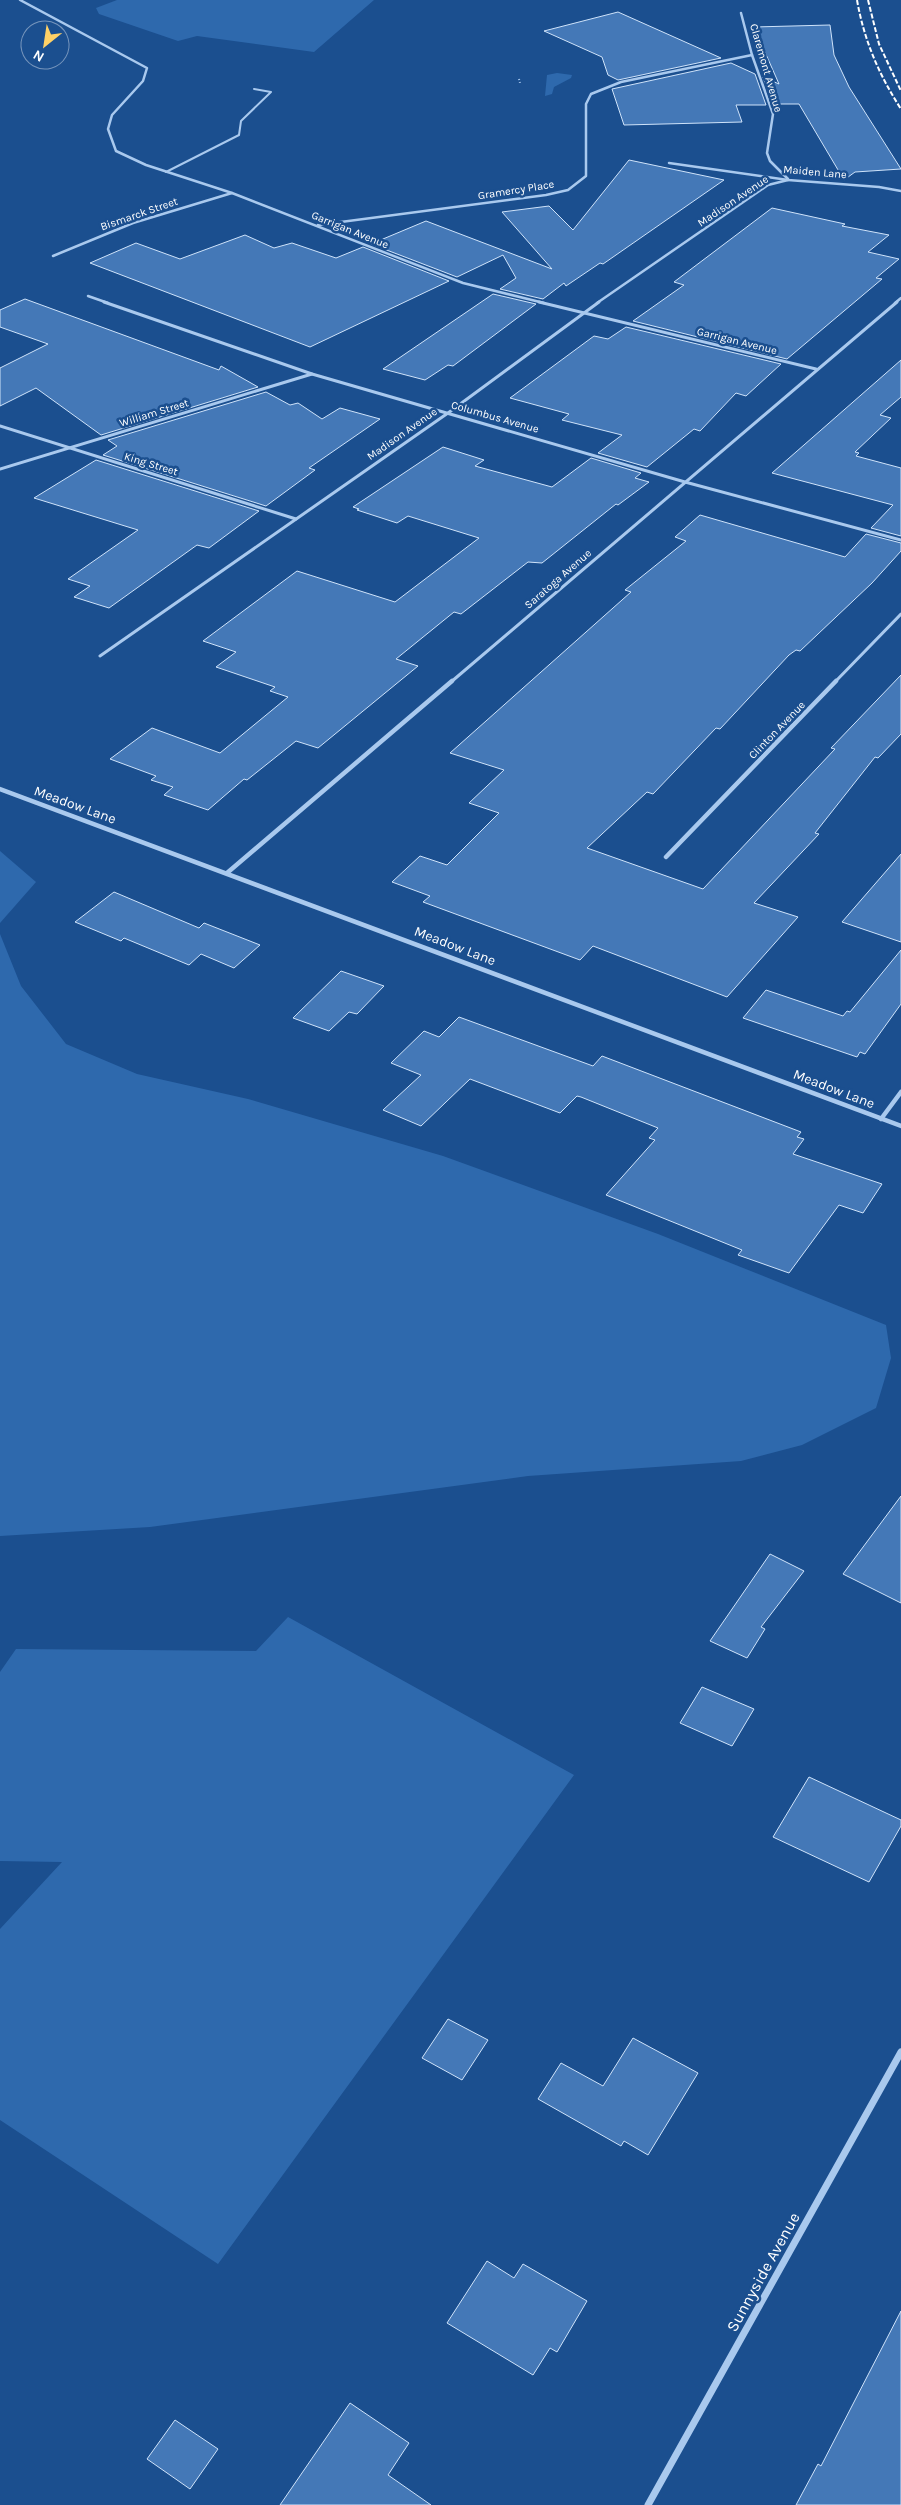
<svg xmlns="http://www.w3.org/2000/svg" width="901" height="2505" viewBox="0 0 901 2505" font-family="Karla,sans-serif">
	<rect width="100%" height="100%" fill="#1b4f8f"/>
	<g fill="#2e69ad">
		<path d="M117,0H374L314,52L197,36L178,41L99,14L96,8Z"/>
		<path d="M557,73L572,75L571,78L554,87L552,94L545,96L547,75Z"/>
		<path d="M0,851L36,882L0,923Z"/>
		<path d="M0,934L21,986L66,1044L137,1074L248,1099L443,1156L658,1234L886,1325L891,1358L876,1408L802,1445L741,1461L528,1476L150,1527L0,1536Z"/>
		<path d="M288,1617L574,1775L218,2264L0,2120V1929L62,1862L0,1861V1672L16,1649L256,1651Z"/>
	</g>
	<g fill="#4478b7" stroke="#cfe3fa">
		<path d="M618,12L721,58L618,80L608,75L602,57L544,31Z"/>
		<path d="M830,25L834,55L849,87L901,169L855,172L844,180L799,104H773L763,77L779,84L754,27Z"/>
		<path d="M731,63L755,74L766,105H736L742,122L624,125L612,89Z"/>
		<path d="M629,160L724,180L603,264L600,263L566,286L564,283L543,299L500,289L516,278L503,255L457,277L371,244L426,221L552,269L502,212L549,206L573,230Z"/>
		<path d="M772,208L845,224L842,226L889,235L868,252L899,259L876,278L882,279L787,359L633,321L684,285L674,282Z"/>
		<path d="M245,235L274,248L292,243L336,258L363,247L449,281L310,347L90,263L136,243L180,259Z"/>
		<path d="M493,294L536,304L453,366L448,365L425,380L383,369Z"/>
		<path d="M25,299L219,370L221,366L258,387L101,435L36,388L0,406V368L48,344L0,327V310Z"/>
		<path d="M626,327L781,364L746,396L736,393L700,431L694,429L647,467L598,453L622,435L562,420L569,414L510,398L594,336L608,339Z"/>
		<path d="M901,360V397L880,415L891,418L855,452L859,453L856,456L901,468V536L871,528L893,505L772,473Z"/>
		<path d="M266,392L290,405L298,403L322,419L340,408L380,419L309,468L315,470L266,506L103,455L117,446L108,440Z"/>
		<path d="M443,447L484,460L475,466L552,487L591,458L641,473L635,478L649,482L618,505L616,504L542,563L528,562L461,614L454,612L396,659L418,666L318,748L296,741L247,780L244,779L208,810L164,795L173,787L151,780L156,776L110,759L152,728L220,753L288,697L270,691L275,687L216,667L236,652L203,641L297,571L395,602L479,538L408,516L397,523L357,510L359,509L353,507Z"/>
		<path d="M96,460L259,511L209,548L197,545L109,608L74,597L90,586L68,579L138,530L34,498Z"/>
		<path d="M700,515L845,557L866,534L901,543V551L872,583L800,651L796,650L789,655L720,729L716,728L653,794L647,792L587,848L703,889L835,749L831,748L901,675V734L878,758L875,757L815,833L819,834L754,903L798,917L727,997L593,946L580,960L423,902L430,896L392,882L420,856L447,865L499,813L469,803L504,770L450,753L631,592L625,590L686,541L675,537Z"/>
		<path d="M901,854V942L842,922Z"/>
		<path d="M114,892L199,928L204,923L260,945L234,968L201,954L189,965L124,938L121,941L75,922Z"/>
		<path d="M901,950V1004L865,1054L860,1052L857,1057L743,1018L766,990L843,1016L847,1011L850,1012Z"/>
		<path d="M341,971L384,986L357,1014L349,1012L329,1031L293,1018Z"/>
		<path d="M459,1017L593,1066L602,1056L801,1132L797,1137L804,1139L793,1154L882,1184L863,1213L839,1205L789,1273L738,1255L742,1250L606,1195L655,1140L649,1138L658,1128L581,1097L577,1096L560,1113L470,1079L421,1126L383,1110L421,1075L391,1063L424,1031L439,1037Z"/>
		<path d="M901,1496V1603L843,1574Z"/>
		<path d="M770,1554L804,1571L761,1627L765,1629L747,1658L710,1641Z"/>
		<path d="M702,1687L754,1709L732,1746L680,1723Z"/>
		<path d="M809,1777L901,1820V1826L869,1882L773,1837Z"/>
		<path d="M448,2019L488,2040L462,2080L422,2058Z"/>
		<path d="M633,2038L698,2073L648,2155L624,2141L621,2146L538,2099L561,2063L603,2086Z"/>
		<path d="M487,2261L514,2278L523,2264L587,2301L557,2352L550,2348L533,2375L447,2323Z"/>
		<path d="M901,2311V2505H796L818,2464L821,2466Z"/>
		<path d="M350,2403L409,2443L388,2475L431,2505H280Z"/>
		<path d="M175,2420L218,2449L190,2489L147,2459Z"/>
	</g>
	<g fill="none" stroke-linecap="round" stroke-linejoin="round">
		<path stroke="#a9c9ee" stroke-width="2" stroke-dasharray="1 2" stroke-linecap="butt" d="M519,79L520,83"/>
		<path stroke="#a9c9ee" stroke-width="2" d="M166,172L239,135L241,121L271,92L254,89"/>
		<g stroke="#a9c9ee" stroke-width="2.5">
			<path d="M20,0L147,68L143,81L112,115L108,129L116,151L146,165L232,193L463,283L544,303"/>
			<path d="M741,13L752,55L773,114L767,153L770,161L788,179"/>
			<path d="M669,163L788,180L879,187L901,191"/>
			<path d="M318,225L546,195L568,190L586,176V104L591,94L621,82L752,55"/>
			<path d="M53,256L133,223L232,193"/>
			<path d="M88,296L108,303"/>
			<path d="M597,303L768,185L788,180"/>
			<path d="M895,303L901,298"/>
		</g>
		<g stroke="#a9c9ee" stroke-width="3">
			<path d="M104,302L312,374L685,482L901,540"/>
			<path d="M539,302L816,369"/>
			<path d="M0,426L296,519"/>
			<path d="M0,469L312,374"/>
			<path d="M100,656L448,413L599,302"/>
			<path d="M451,682L897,302"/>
			<path d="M835,682L901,614"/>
		</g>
		<g stroke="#a9c9ee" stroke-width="4.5">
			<path d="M0,789L901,1126"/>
			<path d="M666,857L836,681"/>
			<path d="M227,873L452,681"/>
			<path d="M881,1119L901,1092"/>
		</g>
		<path stroke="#a9c9ee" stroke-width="7" d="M648,2505L901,2052"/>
		<g stroke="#fff" stroke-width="2" stroke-dasharray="5 2" stroke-linecap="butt">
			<path d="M857,0C864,40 879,75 901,109"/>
			<path d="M868,0L879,44L901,91"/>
		</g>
	</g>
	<g text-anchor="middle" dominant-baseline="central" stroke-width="5" stroke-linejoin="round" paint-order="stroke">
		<g font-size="11" fill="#fff" stroke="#1b4f8f">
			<text transform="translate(766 68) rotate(74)">Claremont Avenue</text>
			<text transform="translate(815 172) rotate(5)">Maiden Lane</text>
			<text transform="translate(516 190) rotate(-9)">Gramercy Place</text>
			<text transform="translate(733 201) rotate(-34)">Madison Avenue</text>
			<text transform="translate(139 214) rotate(-19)">Bismarck Street</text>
			<text transform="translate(350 230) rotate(22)">Garrigan Avenue</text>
			<text transform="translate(737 341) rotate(14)">Garrigan Avenue</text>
			<text transform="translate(154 413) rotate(-17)">William Street</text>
			<text transform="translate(495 417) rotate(16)">Columbus Avenue</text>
			<text transform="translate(402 434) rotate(-35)">Madison Avenue</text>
			<text transform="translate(151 464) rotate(17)">King Street</text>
			<text transform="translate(558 579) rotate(-41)">Saratoga Avenue</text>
			<text transform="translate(777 730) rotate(-46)">Clinton Avenue</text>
		</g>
		<g font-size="14" fill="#fff" stroke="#1b4f8f">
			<text transform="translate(75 805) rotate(20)">Meadow Lane</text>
			<text transform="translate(455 946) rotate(21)">Meadow Lane</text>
			<text transform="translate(834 1089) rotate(21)">Meadow Lane</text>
		</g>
		<g font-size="16" fill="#fff" stroke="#1b4f8f">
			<text transform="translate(763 2272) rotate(-61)">Sunnyside Avenue</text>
		</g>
	</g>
	<g transform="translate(45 45) rotate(210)"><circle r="24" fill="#1b4f8f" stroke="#7695bc"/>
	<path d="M0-4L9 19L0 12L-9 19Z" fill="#ffd166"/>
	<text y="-8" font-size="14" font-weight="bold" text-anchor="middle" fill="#ffffff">N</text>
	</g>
</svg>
